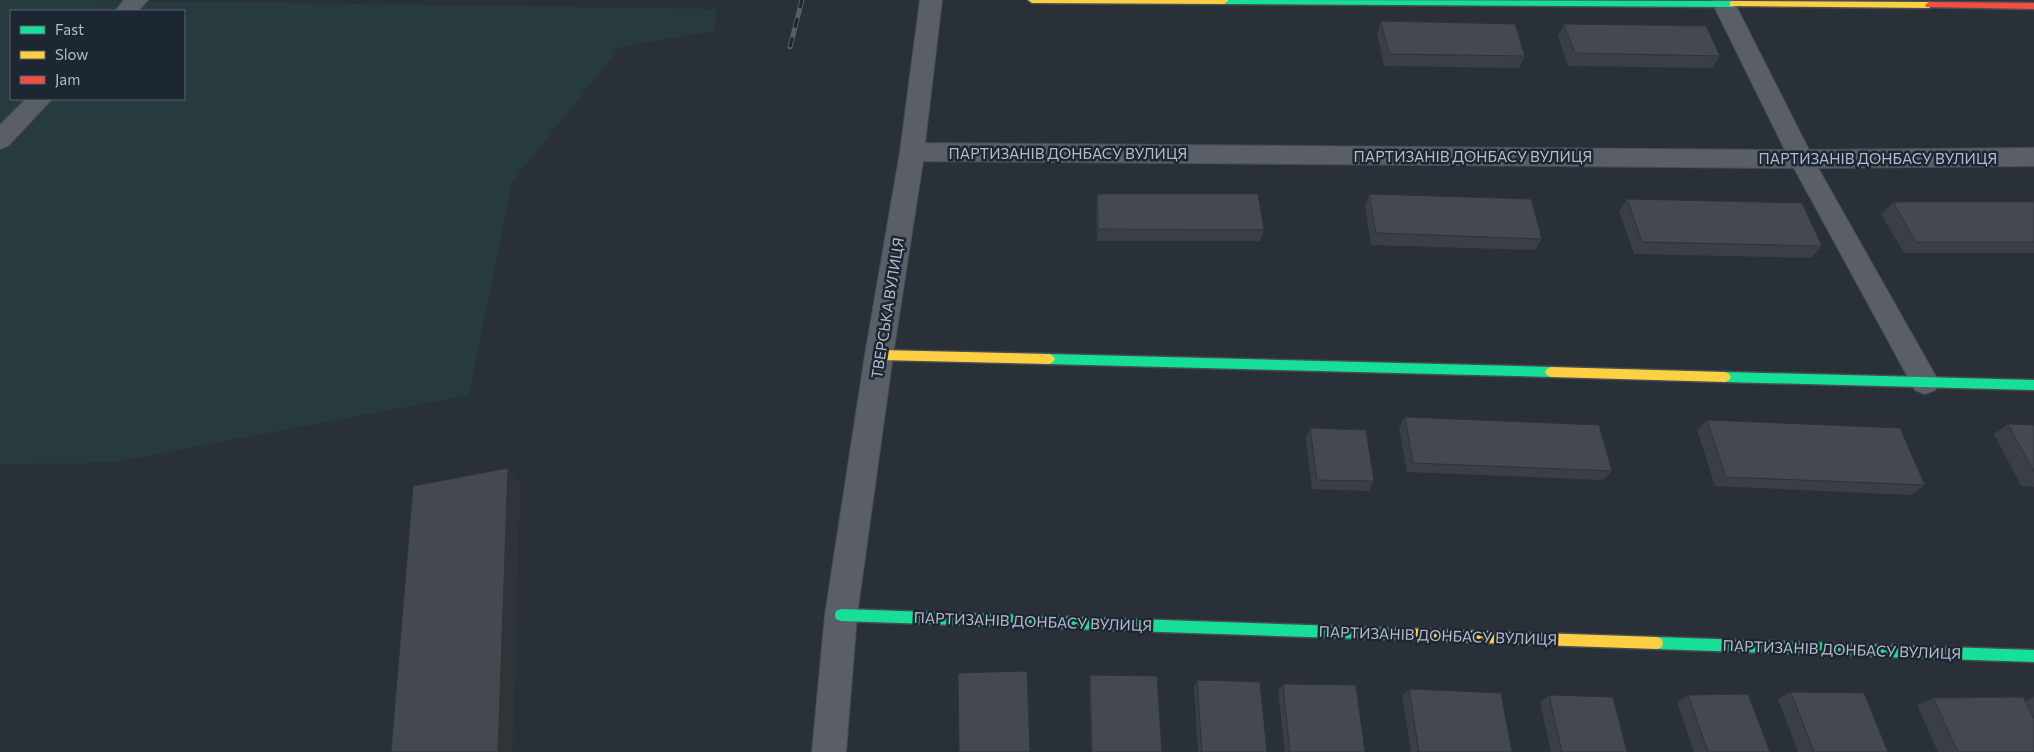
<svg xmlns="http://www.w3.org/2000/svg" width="2034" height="752" viewBox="0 0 2034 752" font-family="Commissioner,sans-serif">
	<rect width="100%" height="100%" fill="#2a3038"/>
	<path fill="#273a3e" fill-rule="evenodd" d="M0,0H75L717,9L714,31L620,47L512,182L469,395L110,463L0,464ZM11,11H184V99H11Z"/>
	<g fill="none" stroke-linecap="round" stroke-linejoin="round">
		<defs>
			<g id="street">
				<path d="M124,0H148L138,11H115Z"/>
				<path d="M920,0H942L925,143L1785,150L1711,0H1733L1809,150L2034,148V166L1818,168L1939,382L1935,390L1925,394L1915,390L1794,168L923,161L893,355L857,615L846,752H812L825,615L865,355L900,152Z"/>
				<path d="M26,99H52L8,146L0,149V125Z"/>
			</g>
			<g id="fast">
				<path d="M1220,0L1733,1L1737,4L1733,7L1224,4L1221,3Z"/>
				<path d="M1049,354L1551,367L1555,369L1557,372L1555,375L1551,377L1049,364L1045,362L1043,359L1045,356Z"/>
				<path d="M1725,372L2034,380V390L1725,382L1721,380L1719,377L1721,374Z"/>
				<path d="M841,609L1398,628L1403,630L1404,634L1403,638L1398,640L841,621L836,619L835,615L836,611Z"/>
				<path d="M1657,637L2034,650V662L1657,649L1652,647L1651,643L1652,639Z"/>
			</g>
			<g id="slow">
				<path d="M1028,0H1228V1L1224,4L1032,3Z"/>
				<path d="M1733,1L1929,2L1933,5L1929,8L1730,6V2Z"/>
				<path d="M879,350L1049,354L1053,356L1055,359L1053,362L1049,364L879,360L875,358L873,355L875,352Z"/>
				<path d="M1551,367L1725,372L1729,374L1731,377L1729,380L1725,382L1551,377L1547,375L1545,372L1547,369Z"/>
				<path d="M1398,628L1657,637L1662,639L1663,643L1662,647L1657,649L1398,640L1393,638L1392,634L1393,630Z"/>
			</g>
			<path id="jam" d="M1929,2L2034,3V9L1926,7L1925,5Z"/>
		</defs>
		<use href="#street" stroke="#484c53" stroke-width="2"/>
		<use href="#fast" stroke="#484c53" stroke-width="3"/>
		<use href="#slow" stroke="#484c53" stroke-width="3"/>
		<use href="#jam" stroke="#484c53" stroke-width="3"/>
		<use href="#street" fill="#5a5e66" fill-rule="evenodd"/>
		<use href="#fast" fill="#16e098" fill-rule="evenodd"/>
		<use href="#slow" fill="#ffcf43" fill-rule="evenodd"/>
		<use href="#jam" fill="#f24e42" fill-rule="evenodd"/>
		<defs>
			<path id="rail" d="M790,47L802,0"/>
		</defs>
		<use href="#rail" stroke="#595d64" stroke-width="5"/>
		<use href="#rail" stroke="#1d2633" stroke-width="3" stroke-dasharray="10" stroke-linecap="butt"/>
	</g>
	<g fill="#3a3f45">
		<path d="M1381,21L1525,56L1519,68L1384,66L1377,34Z"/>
		<path d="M1564,24L1720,56L1712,68L1568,66L1558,36Z"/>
		<path d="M1097,194L1264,230L1260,241H1097L1096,206Z"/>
		<path d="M1369,194L1542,239L1535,250L1371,245L1365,206Z"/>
		<path d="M1627,199L1822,246L1811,258L1634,254L1619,211Z"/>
		<path d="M1893,202H2034V253H1904L1881,214Z"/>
		<path d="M1405,417L1612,471L1603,480L1407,472L1399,427Z"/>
		<path d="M1707,420L1925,485L1911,495L1715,486L1697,430Z"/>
		<path d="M2008,424L2034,425V487L2021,486L1994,434Z"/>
		<path d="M1310,428L1374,481L1369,491L1312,489L1306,438Z"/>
		<path d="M1090,675L1162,752H1091L1089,682Z"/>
		<path d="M1197,680L1267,752H1198L1194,687Z"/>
		<path d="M1283,684L1365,752H1285L1278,691Z"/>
		<path d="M1409,689L1512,752H1411L1402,696Z"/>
		<path d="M1791,692L1888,752H1798L1778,699Z"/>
		<path d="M1549,695L1627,752H1551L1540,702Z"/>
		<path d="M1688,695L1770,752H1694L1677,702Z"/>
		<path d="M2034,697V752H1938L1917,705L1933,698L2025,701Z"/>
	</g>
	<path fill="#303338" d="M508,468L520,484L513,752H498Z"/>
	<g fill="#444950" stroke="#303338">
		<path d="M1381,21L1515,24L1525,56L1389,54Z"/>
		<path d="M1564,24L1706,26L1720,56L1575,53Z"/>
		<path d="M1097,194H1258L1264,230L1098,229Z"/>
		<path d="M1369,194L1531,199L1542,239L1376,233Z"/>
		<path d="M1627,199L1802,203L1822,246L1642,242Z"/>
		<path d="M1893,202H2034V242H1916Z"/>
		<path d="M1405,417L1599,425L1612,471L1413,463Z"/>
		<path d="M1707,420L1900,428L1925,485L1726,477Z"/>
		<path d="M2008,424L2034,425V472Z"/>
		<path d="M1310,428L1366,430L1374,481L1317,480Z"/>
		<path d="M508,468L498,752H391L413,486Z"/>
		<path d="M1027,671L1030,752H959L958,673Z"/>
		<path d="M1090,675L1157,676L1162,752H1092Z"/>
		<path d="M1197,680L1260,682L1267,752H1202Z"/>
		<path d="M1283,684L1356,685L1365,752H1290Z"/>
		<path d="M1409,689L1501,693L1512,752H1419Z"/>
		<path d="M1791,692L1864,693L1888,752H1814Z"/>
		<path d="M1748,694L1770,752H1708L1688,695Z"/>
		<path d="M1549,695L1613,697L1627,752H1562Z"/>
		<path d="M2023,697L2034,719V752H1958L1933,698Z"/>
	</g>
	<g text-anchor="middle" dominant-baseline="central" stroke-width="5" stroke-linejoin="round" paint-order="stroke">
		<g font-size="15" fill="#b4bcc9" stroke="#1d2633">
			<text x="1068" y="153">ПАРТИЗАНІВ ДОНБАСУ ВУЛИЦЯ</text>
			<text x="1473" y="156">ПАРТИЗАНІВ ДОНБАСУ ВУЛИЦЯ</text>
			<text x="1878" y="158">ПАРТИЗАНІВ ДОНБАСУ ВУЛИЦЯ</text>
			<text transform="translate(887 308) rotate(-81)">ТВЕРСЬКА ВУЛИЦЯ</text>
			<text transform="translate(1033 621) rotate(2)">ПАРТИЗАНІВ ДОНБАСУ ВУЛИЦЯ</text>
			<text transform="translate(1438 635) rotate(2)">ПАРТИЗАНІВ ДОНБАСУ ВУЛИЦЯ</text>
			<text transform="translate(1842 649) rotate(2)">ПАРТИЗАНІВ ДОНБАСУ ВУЛИЦЯ</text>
		</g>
	</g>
	<rect x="10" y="10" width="175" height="90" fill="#1d2633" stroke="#59626f"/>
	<rect x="20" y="26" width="25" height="8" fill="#16e098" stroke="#59626f"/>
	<text x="55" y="35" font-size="15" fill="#b4bcc9">Fast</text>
	<rect x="20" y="51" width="25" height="8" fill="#ffcf43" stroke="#59626f"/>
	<text x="55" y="60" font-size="15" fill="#b4bcc9">Slow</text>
	<rect x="20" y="76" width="25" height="8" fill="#f24e42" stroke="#59626f"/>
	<text x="55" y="85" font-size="15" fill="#b4bcc9">Jam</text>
</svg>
